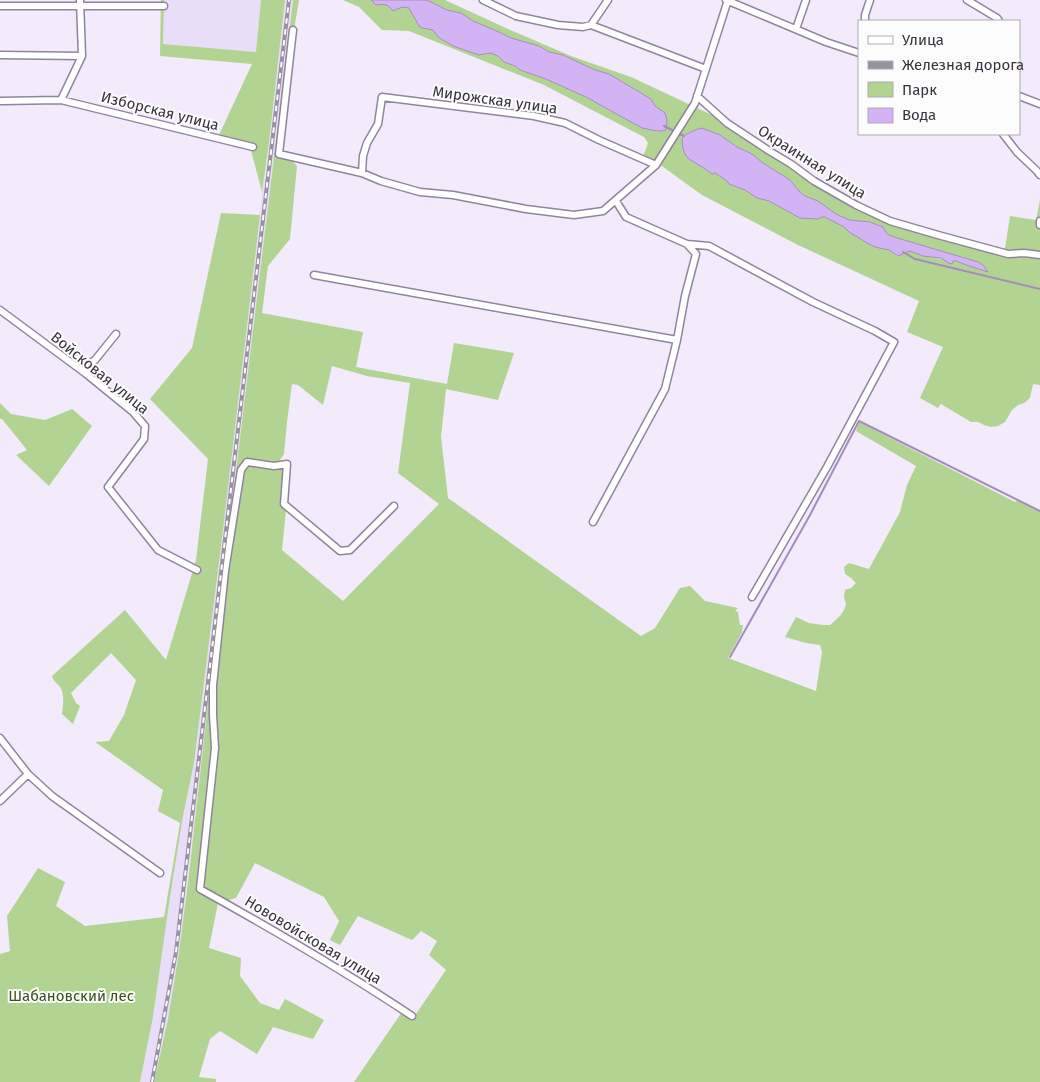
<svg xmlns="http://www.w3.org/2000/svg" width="1040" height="1082" viewBox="0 0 1040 1082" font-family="'Fira Sans',sans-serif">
  <rect width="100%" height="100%" fill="#f3eafc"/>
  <path fill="#eaddfa" d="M164,0H261L257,52L163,44Z
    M285,0H293L179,952L168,1019L154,1082H140L153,1017L170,897L183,816L194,763L224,522L262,192L268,154Z"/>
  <path fill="#b1d493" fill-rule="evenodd" d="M161,0H164L163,44L256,52L261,0H285L269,143L262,192L249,143L219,135L252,64L160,56Z
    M293,0H299L294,30L281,149L297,166L290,239L268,266L262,313L363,332L356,367L447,384L454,343L514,353L498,400L446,389L441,437L448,498L641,636L655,628L680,588L690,586L705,601L738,608L735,611L738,612L740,625H743L742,632L728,658L816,691L822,652L820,645L806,643L785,637L796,617L809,623L823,625H830L840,616L844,610L846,604L844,597L845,590L851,588L856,583L851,578L845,574L844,567L849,563L869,569L900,512L907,485L916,466L856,431L859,422L1015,502L1019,500L1040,510V1082H354L402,1012L416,1014L446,970L429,955L437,941L421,931L412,940L358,916L340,945L330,940L339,921L324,897L255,863L236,898L218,903L209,948L241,958L240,976L260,1003L279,1010L285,999L324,1020L313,1039L273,1027L257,1054L220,1031L210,1039L199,1077L216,1079V1082H154L168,1019L179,952L189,874L208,703ZM332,366L367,376L410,383L398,473L439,504L343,601L282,550L286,510L284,468H279L278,463L284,454L287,422L292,384L298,385L323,405ZM209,703L215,705V715L219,737L203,887L214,748Z
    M343,0H371L376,5L383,4L409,8L419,26L433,29L438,37L448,43L470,52L479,55L491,53L498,56L504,62L515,66L520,70L546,79L586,97L642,128L652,129L658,132L665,113L655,106L651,99L609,74L595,70L563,55L549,52L539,46L511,38L499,32L473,21L461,13L447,10L427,0H445L508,29L571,56L631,77L712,115L854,207L1004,255L1010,216L1036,220L1040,200V385L1033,384L1030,398L1024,403L1018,405L1012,410L1005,422L998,426L991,427L984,425L978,422H971L941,404L938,408L920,398L943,347L907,332L919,301L798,245L702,195L659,164L643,157L648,143L644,137L544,85L409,31L382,30L359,7ZM702,128L720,135L737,147L752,154L763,164L790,180L799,191L805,196L818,201L836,214L849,220L870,222L883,227L887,234L894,237L978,262L988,271L969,266L956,261L923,256L910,251L907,252L897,256L889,250L875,247L849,232L844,227L825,217H822L818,219L800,218L769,201L757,198L745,190L729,184L727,181L715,173L712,174L682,143C683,132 694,131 702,128Z
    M221,213L260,215L224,522L194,763L183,816L170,897L153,1017L140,1082H0V954L10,951L7,916L38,868L65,882L56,906L85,926L164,917L180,823L158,811L163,790L95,742L109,741L124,715L136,680L111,653L71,693L76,703L80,706L73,724L62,714C63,705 65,694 60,687C56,682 54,682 52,676L125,610L166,660L196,560L208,459L150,399L192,348Z
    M0,403L11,414L45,420L72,409L92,426L49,486L16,455L27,450L2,419H0Z"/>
  <path fill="#d3b3f4" stroke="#a48cbd" d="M371,0H427L447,10L461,13L473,21L499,32L511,38L539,46L549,52L563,55L595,70L609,74L651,99L655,106L665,113L667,120L666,130C658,133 650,129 642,128L586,97L546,79L520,70L515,66L504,62L498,56L491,53L479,55L453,46L438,37L433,30L422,28L419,26L409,8L402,7L393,11C388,4 385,4 376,5Z
    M702,128L720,135L737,147L752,154L763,163L790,180L799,191L805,196L818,201L836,214L849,220L870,222L883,227L887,234L894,237L978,262L984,266L988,272L969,266L956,261H953V263L950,264L941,258L923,256L910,251L907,252L898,256L889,250L875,247L869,244L849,232L844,227L825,217H822L818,219L800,218L769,201L757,198L745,190L729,184L727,181L715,173L712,174C705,168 696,164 688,158C685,155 684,152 683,148C681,137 682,136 691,132C695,130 698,129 702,128Z"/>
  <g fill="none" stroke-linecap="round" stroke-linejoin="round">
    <path stroke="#a48cbd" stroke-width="2" d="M664,126L684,136
      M903,252L915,259L1040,289
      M730,657L810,515L859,421L1040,511"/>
    <g stroke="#90849e" stroke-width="9">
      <path id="minor" d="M483,0L516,16L558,25L583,27L591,25L706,69
        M726,0L826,42L859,53
        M967,0L997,18L999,21
        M0,6H164
        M865,21V15L870,0
        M591,25L608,0
        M796,29L806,0
        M293,30L279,154L362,173L381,181L420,192L453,195L526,209L574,215L603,211L656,165L695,103L728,0
        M0,55L82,56
        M697,96L727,123L771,152L791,164L814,181L856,205L890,221L938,235L1008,254L1024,253L1040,255
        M1019,96L1040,104
        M61,100L82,56L80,0
        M0,101L61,100L253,147
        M1003,134L1017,152L1037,171L1040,175
        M362,173L363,156L367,143L378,124L382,97L534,116L565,123L599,140L656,165
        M616,201L626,217L687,244L709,246L813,302L875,331L894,342L827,467L752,597
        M1040,221V225
        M314,275L677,340
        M0,310L85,373L133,412L145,426L144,439L108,487L158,550L197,570
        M85,373L89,364L95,360L116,334
        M394,506L350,550L340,551L284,504L287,464L274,466L247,462L241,470L225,571L213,685V715L215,748L200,889C272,929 343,970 412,1016
        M593,522L665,389L677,340L685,296L696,254L687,244
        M0,738L28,774L52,796L160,873
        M0,801L28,774"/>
    </g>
    <use href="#minor" stroke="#fff" stroke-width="6"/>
    <g stroke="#9891a0" stroke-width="4">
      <path id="rail" d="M152,1082L176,952L289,0"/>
    </g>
    <use href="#rail" stroke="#fcfcfc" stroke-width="2" stroke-dasharray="5.5" stroke-linecap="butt"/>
  </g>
  <g text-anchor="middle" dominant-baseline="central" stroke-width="4" stroke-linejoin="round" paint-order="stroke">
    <g font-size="15" fill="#37323d" stroke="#fcfcfc">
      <text transform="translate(495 100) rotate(8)">Мирожская улица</text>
      <text transform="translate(160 111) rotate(14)">Изборская улица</text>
      <text transform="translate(812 162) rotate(32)">Окраинная улица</text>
      <text transform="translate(100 373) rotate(39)">Войсковая улица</text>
      <text transform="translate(313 940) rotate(31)">Нововойсковая улица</text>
    </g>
    <g font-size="15" fill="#365017" stroke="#fcfcfc">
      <text x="71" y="996">Шабановский лес</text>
    </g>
  </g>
  <rect x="858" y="20" width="162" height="115" fill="#fcfcfc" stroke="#adabb0"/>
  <rect x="868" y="36" width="25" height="8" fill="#ffffff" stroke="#adabb0"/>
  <text x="902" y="45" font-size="15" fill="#37323d">Улица</text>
  <rect x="868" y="61" width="25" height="8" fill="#9891a0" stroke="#adabb0"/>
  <text x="902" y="70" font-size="15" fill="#37323d">Железная дорога</text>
  <rect x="868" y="82" width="25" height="15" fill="#b1d493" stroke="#adabb0"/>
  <text x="902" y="95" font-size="15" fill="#37323d">Парк</text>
  <rect x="868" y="108" width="25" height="15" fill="#d3b3f4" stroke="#adabb0"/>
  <text x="902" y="120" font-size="15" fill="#37323d">Вода</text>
</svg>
